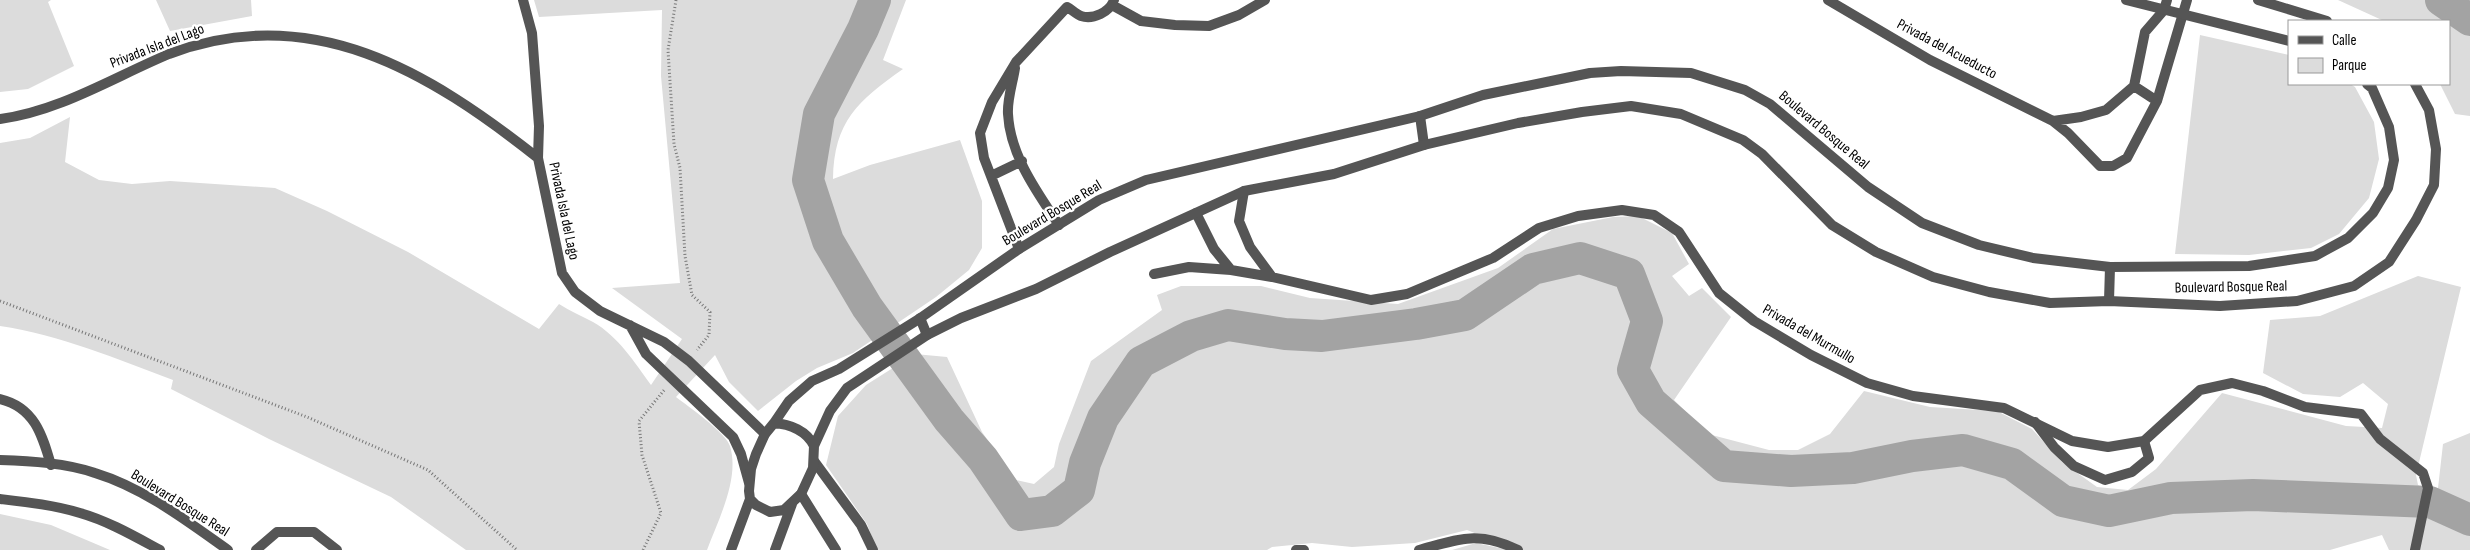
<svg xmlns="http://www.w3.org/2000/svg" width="2470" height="550" viewBox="0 0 2470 550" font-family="'Sofia Sans Condensed',sans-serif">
  <rect width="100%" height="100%" fill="#fff"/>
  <path fill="#dcdcdc" d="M0,0H51L48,2L74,66L28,89L0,92Z
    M156,0H251L252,16L170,31Z
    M534,0H906L883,60L903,69C858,101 834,121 833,179L870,165L960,140L982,201V248L969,270L936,297L853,353L817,368L796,381L758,411L729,382L715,355L676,397C688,406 726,433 730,446C740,479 718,520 707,550H466L391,497L269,439L171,389L173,380C117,359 60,335 0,326V143L30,138L70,117L65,162L99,180L132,184L170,181L275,188L327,211L408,252L539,329L559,304C570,311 582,316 593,322C618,336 635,363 651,385L682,339L612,288L680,283L661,76L662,10L539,17Z
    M2338,0H2470V116L2455,114L2440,84H2449V21H2384Z
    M2200,35L2289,55V84H2350L2355,87L2374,122L2379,159L2369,198L2339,234L2311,248L2249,255L2175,254Z
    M1638,216L1672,233L1689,264L1672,276L1689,296L1702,288L1731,317L1674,400L1708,434L1769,450H1798L1830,434L1864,391L1930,407L1997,411L2032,429L2062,462L2097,487L2128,490L2156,469L2222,393L2346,426L2382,428L2388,404L2363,383L2340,397L2303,394L2263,373L2270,320L2320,316L2418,276L2461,287L2416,475L2418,485L2437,497L2443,444L2470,433V550H2389L2382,535L2330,550H1518L1467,530L1415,543L1352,547L1312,543L1272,547L1267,550H877L867,524L826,465L838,416L866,385L915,354L947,357L982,432L1016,480L1034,484L1054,467L1059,444L1091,361L1162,310L1157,295L1181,286H1261L1310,298L1398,304L1498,268L1553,229L1613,217Z
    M0,514L51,525L110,550H0Z
    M1476,543L1509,550H1452Z"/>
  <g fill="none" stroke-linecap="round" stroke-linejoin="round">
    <path stroke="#a3a3a3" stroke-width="32" d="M875,0L863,29L819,114L808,180L828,241L867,307L949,420L983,459L1021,515L1052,511L1079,490L1085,463L1103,418L1141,362L1191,336L1228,325L1285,334L1322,336L1416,324L1465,315L1533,269L1580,258L1629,274L1647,321L1633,370L1651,402L1724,466L1791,471L1853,468L1912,456L1963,450L2012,464L2063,501L2109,511L2171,498L2253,495L2430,502L2470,520
      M2441,0L2470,20"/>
    <path stroke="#777" stroke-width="3" stroke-dasharray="1 2.5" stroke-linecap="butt" d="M676,0L668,50L674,144L680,168L685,256L692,295L710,312L709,335L697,350
      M0,301L307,417L428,470L517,550
      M643,550L661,513L642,455L639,421L665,389"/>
    <path stroke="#555" stroke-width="10" d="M2035,422L2054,447L2074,466L2105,480L2132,472L2149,458L2144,441
      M256,550L277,532H314L337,550"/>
    <path stroke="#555" stroke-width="10" d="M523,0L532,33L539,126L538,158L562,273L575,292L600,311L664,342L689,361L765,434
      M1828,0L1930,60L2053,121L2068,133L2100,166H2113L2127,158L2157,101L2187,0
      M1112,5L1141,21L1175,25L1209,26L1239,15L1265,0
      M1067,7C1071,9 1076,14 1081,16C1093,20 1110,12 1114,0
      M1015,68C1013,82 1007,99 1008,114C1010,155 1037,192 1059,225
      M2134,86L2157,101
      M1420,116L1424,145
      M0,119C60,111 114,77 169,54C312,0 429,72 538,158
      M2053,121L2081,117L2106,110L2134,86L2145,32L2164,10L2167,0
      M991,176L1022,161
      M1244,191L1239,221L1250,247L1272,277
      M1196,213L1214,249L1231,270
      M1019,249L984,158L980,133L992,102L1016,62L1067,7
      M1154,274L1189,267L1231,270L1272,277L1371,300L1407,294L1493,258L1539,228L1578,216L1622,210L1654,215L1679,232L1719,293L1754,321L1811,355L1867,383L1913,396L2004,408L2072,441L2108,447L2144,441L2200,390L2232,383L2263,391L2305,407L2361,414L2380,439L2423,473L2428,488L2415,550
      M2109,301L2110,267
      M920,318L927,335
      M630,325L646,354L733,437L741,454L749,483
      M0,399C34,407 42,434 51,465
      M814,461L861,525L873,550
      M801,494L836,550
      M1296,550H1304
      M1419,550C1460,539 1478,530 1518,550"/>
    <path stroke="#555" stroke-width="10" d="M2126,0L2289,41
      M2258,0L2327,21
      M774,423L789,401L812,381L839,369L919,319L1019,249L1099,200L1146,180L1420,116L1483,95L1590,73L1621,71L1691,73L1745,90L1770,104L1868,187L1922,223L1979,245L2033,258L2110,267L2249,266L2315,256L2348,238L2373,213L2388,188L2394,160L2389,127L2372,88L2367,84
      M814,446C807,431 790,424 774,423L765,434L756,454L751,469L749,491L750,499L756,505L770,512L784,510L801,494L813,468L814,446L830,411L847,388L927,335L961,318L1036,289L1110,252L1244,191L1334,174L1424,145L1518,123L1582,112L1631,106L1681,114L1743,140L1762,154L1832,225L1876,252L1933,277L1989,292L2050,303L2109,301L2220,306L2297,301L2354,286L2389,262L2416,220L2434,185L2436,149L2429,110L2415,84
      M0,460C31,461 66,463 95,473C144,488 187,521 228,550
      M0,499C26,502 54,505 80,513C108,521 134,536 160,550
      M731,550L750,499
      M775,550L792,504"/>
  </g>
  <g text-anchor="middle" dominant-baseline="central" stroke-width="4.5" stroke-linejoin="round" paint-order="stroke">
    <g font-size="15" fill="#000" stroke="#fff">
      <text transform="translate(157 46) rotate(-21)">Privada Isla del Lago</text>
      <text transform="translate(1947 49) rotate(28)">Privada del Acueducto</text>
      <text transform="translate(1824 130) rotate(40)">Boulevard Bosque Real</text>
      <text transform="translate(564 211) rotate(78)">Privada Isla del Lago</text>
      <text transform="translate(1052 213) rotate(-31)">Boulevard Bosque Real</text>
      <text transform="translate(2231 287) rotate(-1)">Boulevard Bosque Real</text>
      <text transform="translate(1809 334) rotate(30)">Privada del Murmullo</text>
      <text transform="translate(180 503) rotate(32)">Boulevard Bosque Real</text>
    </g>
  </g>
  <rect x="2288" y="20" width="162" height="65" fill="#ffffff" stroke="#999999"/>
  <rect x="2298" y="36" width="25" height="8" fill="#555555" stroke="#999999"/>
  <text x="2332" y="45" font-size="15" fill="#000000">Calle</text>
  <rect x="2298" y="58" width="25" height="15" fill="#dcdcdc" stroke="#999999"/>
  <text x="2332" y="70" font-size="15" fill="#000000">Parque</text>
</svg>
